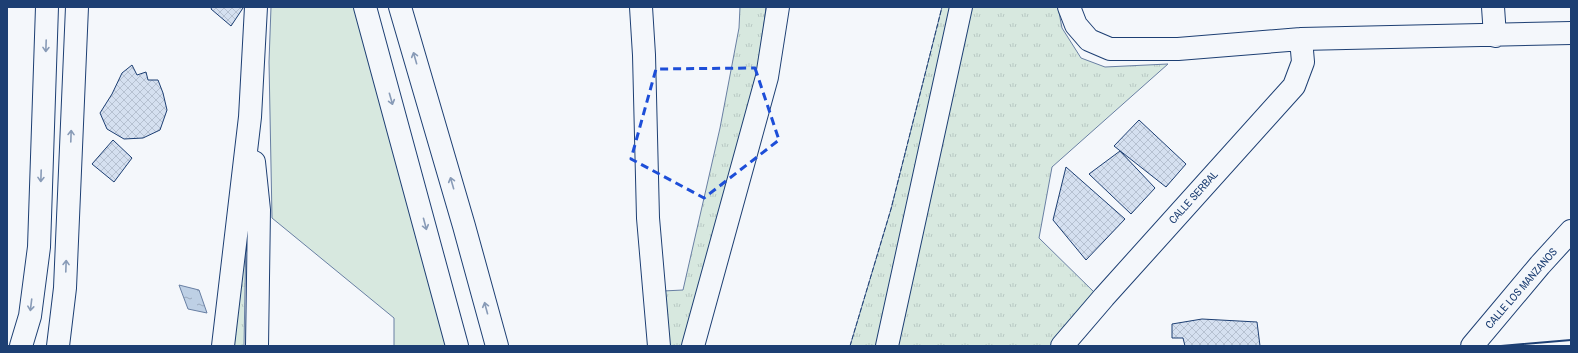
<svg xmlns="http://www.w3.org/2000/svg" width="1578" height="353" viewBox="0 0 1578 353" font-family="'Archivo Narrow',sans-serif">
  <defs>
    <pattern id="grass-tufts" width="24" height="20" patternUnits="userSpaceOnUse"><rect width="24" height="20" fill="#d7e8df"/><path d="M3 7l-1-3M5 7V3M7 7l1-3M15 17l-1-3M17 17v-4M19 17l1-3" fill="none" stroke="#b8c8c3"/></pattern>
    <pattern id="water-ripples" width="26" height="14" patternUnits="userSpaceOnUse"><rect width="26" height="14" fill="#bed0e5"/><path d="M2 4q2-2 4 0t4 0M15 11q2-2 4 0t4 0" fill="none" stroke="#9aaabe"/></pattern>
    <pattern id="building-cross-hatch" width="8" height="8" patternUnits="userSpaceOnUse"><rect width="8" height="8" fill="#d5e0f0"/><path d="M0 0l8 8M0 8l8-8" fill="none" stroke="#b6c1d1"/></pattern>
  </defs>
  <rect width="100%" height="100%" fill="#f4f7fb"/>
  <path fill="url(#grass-tufts)" stroke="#687fa3" d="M740,7H766L760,60L685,346H668L663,291L683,290L720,128L739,28Z
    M942,7H1058L1062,28L1081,58L1105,67L1168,64L1052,167L1039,238L1094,292L1051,346H850L891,209Z
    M246,233L244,346H234Z"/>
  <path fill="#d7e8df" stroke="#687fa3" d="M271,7H356L447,346H394V318L272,218L269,62Z"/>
  <path fill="url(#water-ripples)" stroke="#687fa3" d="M179,285L199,290L207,313L188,309Z"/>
  <path fill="url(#building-cross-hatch)" stroke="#1d3f73" d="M212,7H242L243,8L231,26L211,9Z
    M132,65L137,75L146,72L148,80H158L163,93L167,110L160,130L143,138L124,139L107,129L100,113L112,94L122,73Z
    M1139,120L1186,164L1166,187L1114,146Z
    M113,140L132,158L114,182L92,164Z
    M1120,151L1155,188L1131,214L1089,174Z
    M1066,167L1125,219L1086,260L1053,220Z
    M1202,319L1257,322L1260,346H1185L1183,338H1172V324Z"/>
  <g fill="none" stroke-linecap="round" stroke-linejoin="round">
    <g stroke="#1d3f73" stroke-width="24">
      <path id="street" d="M365,7L457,346
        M400,7L464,226L497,346
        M641,7L644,55L648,218L659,346
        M1069,7L1076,25L1089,40L1110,49H1178L1301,39L1571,33
        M1493,7L1495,36
        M254,162L259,210L257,346
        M21,346L30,316L39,247L47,7
        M58,346L65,288L77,7
        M223,346L250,117L256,7
        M693,346L767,77L778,7
        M887,346L961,7
        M1062,346L1104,297L1294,86L1303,62L1301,39
        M1472,346L1540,265L1571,231"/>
    </g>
    <use href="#street" stroke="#f4f7fb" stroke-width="22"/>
    <path stroke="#1d3f73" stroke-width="1" stroke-dasharray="5 2" stroke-linecap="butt" d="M850,346L891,209L942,7"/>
    <path stroke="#1d3f73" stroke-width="2" d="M1501,346L1571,340"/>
  </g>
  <defs><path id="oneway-shaft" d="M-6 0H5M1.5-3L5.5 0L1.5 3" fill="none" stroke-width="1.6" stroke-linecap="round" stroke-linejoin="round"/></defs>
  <g stroke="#889bb7">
    <use href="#oneway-shaft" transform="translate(46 46) rotate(92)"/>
    <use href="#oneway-shaft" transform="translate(415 58) rotate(-106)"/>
    <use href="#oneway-shaft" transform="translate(391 99) rotate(74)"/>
    <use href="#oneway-shaft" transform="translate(71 136) rotate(-88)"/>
    <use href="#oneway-shaft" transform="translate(41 176) rotate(92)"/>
    <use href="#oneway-shaft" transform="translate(452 183) rotate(-106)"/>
    <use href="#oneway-shaft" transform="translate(425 224) rotate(75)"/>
    <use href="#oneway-shaft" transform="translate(66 266) rotate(-88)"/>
    <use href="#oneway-shaft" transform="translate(31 305) rotate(97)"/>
    <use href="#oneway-shaft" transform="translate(486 308) rotate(-105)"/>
  </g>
  <path fill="none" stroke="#1d4ed8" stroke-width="3" stroke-dasharray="8 5" stroke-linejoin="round" d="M755,68L779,140L704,198L631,159L656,69Z"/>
  <g text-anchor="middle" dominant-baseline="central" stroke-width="3" stroke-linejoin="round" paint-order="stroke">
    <g font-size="11" fill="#1d3f73" stroke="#f4f7fb">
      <text transform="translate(1193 197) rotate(-48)">CALLE SERBAL</text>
      <text transform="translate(1521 288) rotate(-49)">CALLE LOS MANZANOS</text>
    </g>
  </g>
  <rect width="1578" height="353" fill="none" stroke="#1d3f73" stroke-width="16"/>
</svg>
